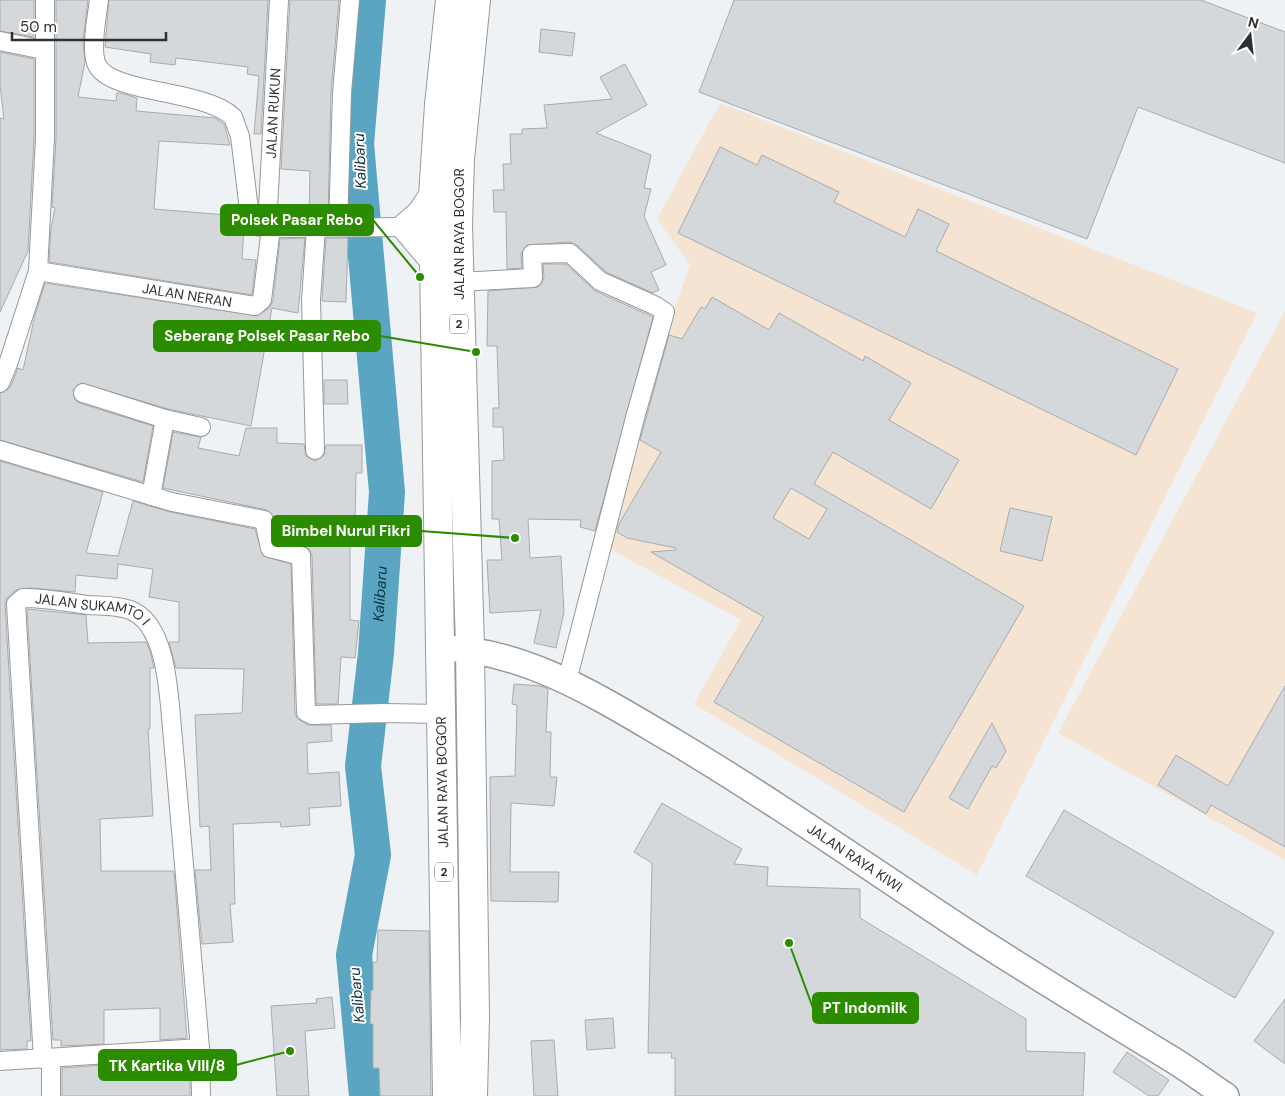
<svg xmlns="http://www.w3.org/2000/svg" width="1285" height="1096" viewBox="0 0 1285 1096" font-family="'DM Sans',sans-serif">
  <rect width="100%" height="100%" fill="#eff2f5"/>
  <path fill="#f6e4d3" d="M720,103L1257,313L977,875L694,704L741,620L608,548L636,414L690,265L657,219Z
    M1285,311V860L1058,733Z"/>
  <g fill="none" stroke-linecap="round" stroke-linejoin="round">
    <path stroke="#59a5c2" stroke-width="36" id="s1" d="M367,1096L354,955L373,855L363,766L376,653L387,492L356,144L368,0"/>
  </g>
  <path fill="#d5d8db" stroke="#a8abae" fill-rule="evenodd" d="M0,0H34V37L0,31Z
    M56,0H88L83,42L85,62L78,97L116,101L117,93H121L137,98L136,111L215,118L224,124L230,145L159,141L154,209L239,216L244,228L242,259L256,260L252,295L49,262L51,228L55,208L52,207L56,138Z
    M109,0H268L261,134H254L259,76L247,74L248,67L176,58L175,65L150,62L151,54L105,47Z
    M290,0H339L331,93L328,217H309L310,171L281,169Z
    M734,0H1201L1285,32V163L1138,107L1087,239L699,92Z
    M541,29L575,33L572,56L539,52Z
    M0,52L34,59V138L28,251L0,312V118L4,119L0,85Z
    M625,64L647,105L596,133L651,155L644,188L651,189L644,216L666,265L651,272L659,290L653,293L606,272L577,245L570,242L527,245L521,254L522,268L507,269L506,212H494L493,190H504L503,164H511L510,134H522V129L547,128L544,105L612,99L600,77Z
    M720,147L757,165L762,155L839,192L834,202L905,237L918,209L949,224L936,251L1178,369L1136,455L678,233Z
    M305,238L298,313L272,308L251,426L168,409L81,383L73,390L75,400L79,403L153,426L143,482L0,440V393L10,388L18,368L23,370L35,315L45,283L257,316L269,308L273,301L280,239Z
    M326,238H348L346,302L322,301Z
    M543,264H566L595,291L653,317L595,531L580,527L581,520L528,519L530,558L561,556L564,612L556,648L534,643L541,610L490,613L487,560H502L499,519H492V461L504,460L503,427H493V408H499L497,346H487L488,291L538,287L544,278Z
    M712,297L769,330L779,313L863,361L865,356L911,383L889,420L959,460L931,509L833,452L814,484L1024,606L904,812L714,702L764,617L651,552L676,550V548L627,538L617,532L619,524L661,452L640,440L669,335L682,339L701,307L705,309ZM791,488L827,509L809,539L773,518Z
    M324,380H347L348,404H324Z
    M246,428H277V443L304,444L306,456L315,461L324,455L326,445H362V473H356L355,524H350V620L359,621L355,658L341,657L338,704H316L312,556L309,549L279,539L274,517L267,510L163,488L173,432L201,437L198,448L239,456Z
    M0,461L103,492L86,553L118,556L133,501L170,512L255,529L263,556L291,564L295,713L297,718L308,725H331L332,741L307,743L308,774L339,772L341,806L309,808L310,825L281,827L280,822L233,824L235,904H230L233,942L202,944L195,870H211L209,826L200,827L195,715L242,713L244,669L176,668L169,642H179V602L149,597L153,569L118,564L117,579L76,575L75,592L31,588L16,590L6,599L5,605L31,1041H27V1049L0,1050Z
    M1010,508L1052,517L1042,561L1000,551Z
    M27,609L86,615L88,643L146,642L150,651L154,668H150V729H148L153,816L100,819L101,871H174L187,1038L160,1040V1008L104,1010V1044L61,1046V1040H53Z
    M514,684L541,686L548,689L546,732H551L550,777H557L554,806L511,803L510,872H559L558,902L491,901L490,777L515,776L517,705L512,704Z
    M1285,686V847L1211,805L1206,814L1158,785L1176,755L1228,786Z
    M992,723L1006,751L996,768L992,766L968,809L949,798Z
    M662,803L742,849L734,864L768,867L767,886L860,889V918L1026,1019V1051L1085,1053L1083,1096H675V1058H671L672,1053H648L652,863L634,852Z
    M1064,810L1274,932L1235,998L1026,876Z
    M378,930L429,931L431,1096H380L379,1068H373V1024H370L371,990H373V962H377Z
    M332,997L335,1028L305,1031L309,1096H277L271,1006L317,1003L316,999Z
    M1285,999V1064L1254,1041Z
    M613,1018L615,1048L587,1050L585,1020Z
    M554,1040L558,1096H534L531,1041Z
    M1127,1052L1169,1080L1158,1096H1149L1113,1072Z
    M190,1059V1096H62V1068Z"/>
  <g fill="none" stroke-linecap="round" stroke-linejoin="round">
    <g stroke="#96989b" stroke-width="20">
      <g id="street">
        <path d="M99,0C97,15 90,51 97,65C111,94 203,89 233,117L240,136L250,218L255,226L271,228L415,227"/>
        <path d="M0,41L44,50"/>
        <path d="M338,227L342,93L350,0"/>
        <path id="s2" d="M267,228L279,0"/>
        <path id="s3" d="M38,271L255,306L262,300L271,228"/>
        <path d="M458,282L533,278L532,254L570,253L600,281L656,306L665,312L636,414L567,681"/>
        <path d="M0,383L8,364L38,271L45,138V0"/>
        <path d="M83,393L165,419L201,427"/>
        <path d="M0,450L172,502L264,520L270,548L301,556L306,712L312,715L384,713L440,714"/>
        <path d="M315,450L311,300L316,228"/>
        <path d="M151,496L165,419"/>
        <path id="s4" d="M43,1059L16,604L23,598C45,598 67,602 88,605C102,606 117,605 130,610C169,624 169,703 173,739L200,1048L201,1096"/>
        <path d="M51,1059V1096"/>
        <path d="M0,1061L200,1048"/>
      </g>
    </g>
    <g stroke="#96989b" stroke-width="28">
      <g id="secondary">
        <path id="s5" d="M440,648C526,649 603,700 675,742C772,800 865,865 959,927C1029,973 1101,1016 1173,1060C1191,1071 1208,1084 1226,1096"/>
      </g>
    </g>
    <g stroke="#96989b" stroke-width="30">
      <path id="highway" d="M433,196L421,214L406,227L433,259
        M447,1096L433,196L439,105L450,0
        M473,1096L475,1018L470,648L458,225L460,159L476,0"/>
    </g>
    <use href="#street" stroke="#fff" stroke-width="18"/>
    <use href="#secondary" stroke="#fff" stroke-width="25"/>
    <use href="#highway" stroke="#fff" stroke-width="28"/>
  </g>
  <g text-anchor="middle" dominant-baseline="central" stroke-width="4" stroke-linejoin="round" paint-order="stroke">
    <g fill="#fff" stroke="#6d6e6f" stroke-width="1">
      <rect x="450" y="314.5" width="18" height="19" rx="4"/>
      <rect x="435" y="862.5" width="18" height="19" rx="4"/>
    </g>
    <g font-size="12" font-weight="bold" fill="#2f3031">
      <text x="459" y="324">2</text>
      <text x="444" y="872">2</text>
    </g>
    <g font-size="14" fill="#2f3031" stroke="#fff">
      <text stroke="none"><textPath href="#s2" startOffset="115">JALAN RUKUN</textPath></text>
      <text transform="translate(459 234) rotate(-90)">JALAN RAYA BOGOR</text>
      <text stroke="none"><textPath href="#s3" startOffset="151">JALAN NERAN</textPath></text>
      <text stroke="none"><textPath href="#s4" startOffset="536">JALAN SUKAMTO I</textPath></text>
      <text transform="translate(442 782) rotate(-91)">JALAN RAYA BOGOR</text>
      <text stroke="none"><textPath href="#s5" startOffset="470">JALAN RAYA KIWI</textPath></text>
    </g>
    <g font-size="15" font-style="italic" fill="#0e3340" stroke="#fff">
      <text transform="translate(360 161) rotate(-92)">Kalibaru</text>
      <text stroke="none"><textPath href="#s1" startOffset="506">Kalibaru</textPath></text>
      <text transform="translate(357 995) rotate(-95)">Kalibaru</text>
    </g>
  </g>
  <path fill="none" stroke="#2b8c00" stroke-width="2" d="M420 277L373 220M476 352L380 336M515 538L421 531M789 943L813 1008M290 1051L236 1065"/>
  <g fill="#2b8c00" stroke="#fff" stroke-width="2">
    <circle cx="420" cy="277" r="5"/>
    <circle cx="476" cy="352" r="5"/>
    <circle cx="515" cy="538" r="5"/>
    <circle cx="789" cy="943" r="5"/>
    <circle cx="290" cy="1051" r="5"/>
  </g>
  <g fill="#2b8c00" stroke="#2b8c00" stroke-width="2">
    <rect x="221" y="205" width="152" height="30" rx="5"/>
    <rect x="154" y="321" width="226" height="30" rx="5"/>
    <rect x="272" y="516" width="149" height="30" rx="5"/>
    <rect x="813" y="993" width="105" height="30" rx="5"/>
    <rect x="99" y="1050" width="137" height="30" rx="5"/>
  </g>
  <g font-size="15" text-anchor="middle" font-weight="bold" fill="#fff">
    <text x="297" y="225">Polsek Pasar Rebo</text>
    <text x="267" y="341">Seberang Polsek Pasar Rebo</text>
    <text x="346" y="536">Bimbel Nurul Fikri</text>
    <text x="865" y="1013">PT Indomilk</text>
    <text x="167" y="1071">TK Kartika VIII/8</text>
  </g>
  <g transform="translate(1250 35) rotate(15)" stroke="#ffffff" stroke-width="4" paint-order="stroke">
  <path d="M0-4L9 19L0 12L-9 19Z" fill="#2f3031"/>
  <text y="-8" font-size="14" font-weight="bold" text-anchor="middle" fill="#2f3031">N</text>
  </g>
  <path d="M12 32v8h154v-8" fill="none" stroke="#2f3031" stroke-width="2.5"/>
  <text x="20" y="32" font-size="15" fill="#2f3031" stroke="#ffffff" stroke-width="4" paint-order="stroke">50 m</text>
</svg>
